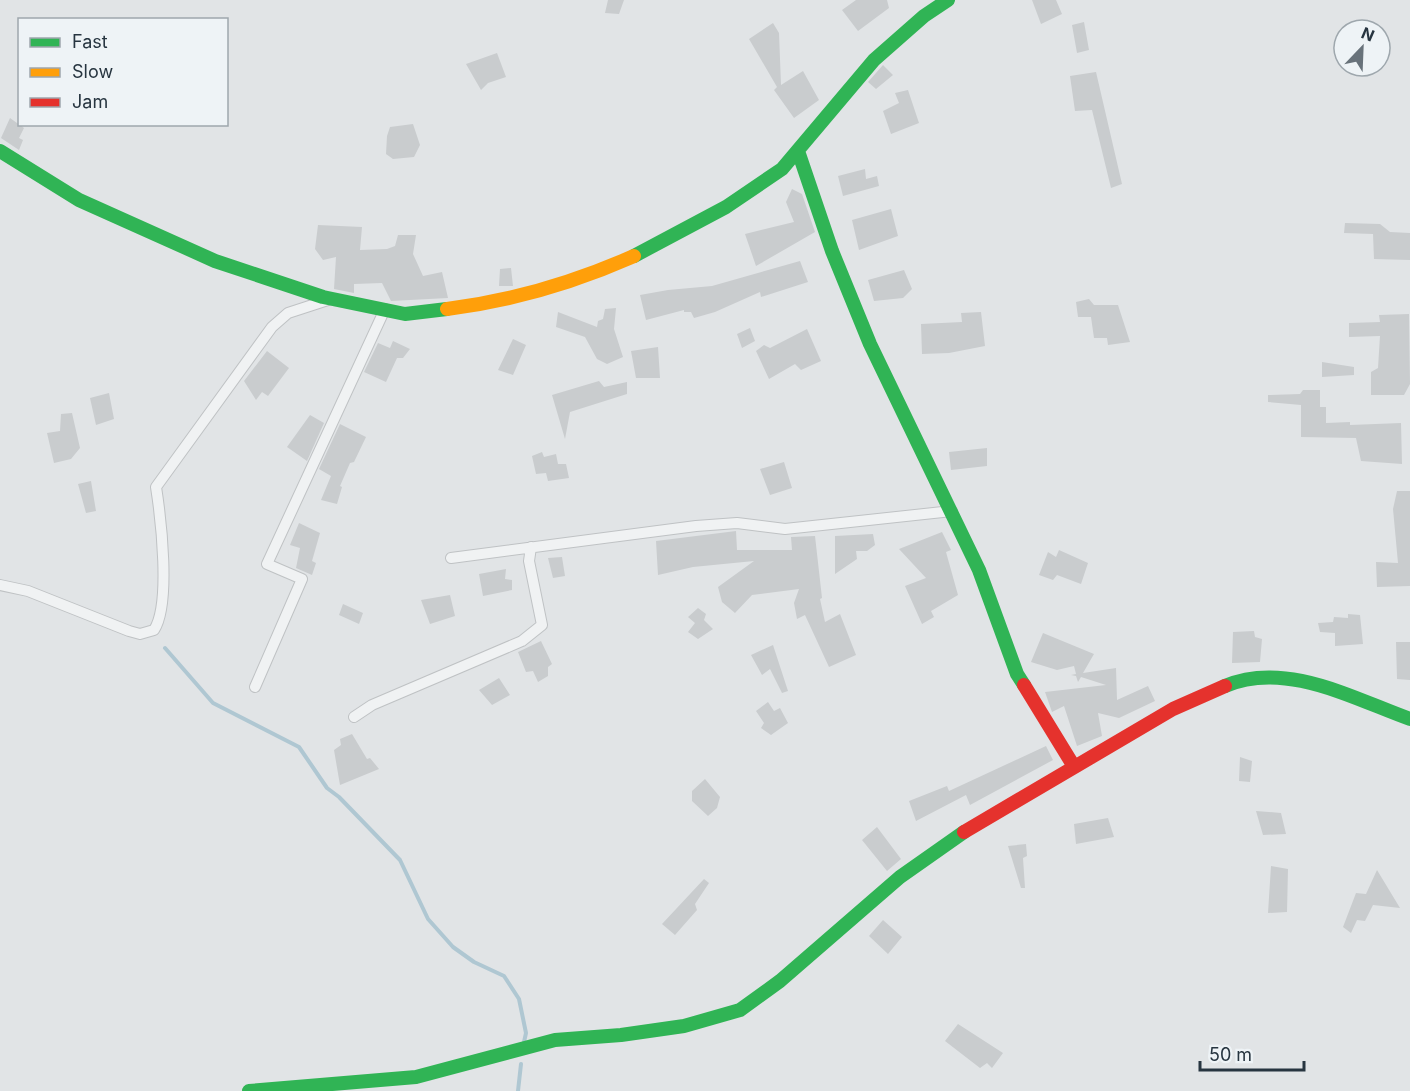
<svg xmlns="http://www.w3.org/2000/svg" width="1410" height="1091" viewBox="0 0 1410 1091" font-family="Inter,sans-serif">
  <rect width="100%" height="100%" fill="#e1e4e6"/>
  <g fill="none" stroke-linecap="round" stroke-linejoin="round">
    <path stroke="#afc7d2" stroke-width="4" d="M165,648L213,703L299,747L327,788L339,797L400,860L428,919L453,947L474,962L504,976L519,999L526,1033L524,1042
      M518,1091L521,1064"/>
  </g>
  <path fill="#c9ccce" d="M608,0H624L619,14L605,13Z
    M856,0H887L889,8L858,31L842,10Z
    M1032,0H1056L1062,14L1041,24Z
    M1084,22L1089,50L1077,53L1072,25Z
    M773,23L779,33L781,85L803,71L819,100L794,118L774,90L777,87L749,39Z
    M497,53L506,77L488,83L481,90L466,64Z
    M883,65L893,75L876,89L868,82Z
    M1096,72L1122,184L1111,188L1092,110L1075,111L1070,76Z
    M908,90L919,123L891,134L883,111L899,103L895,93Z
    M10,118L24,128L19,138L23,140L19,150L1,138Z
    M413,124L420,145L414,157L393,159L386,154L387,136L390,127Z
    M865,169L866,179L877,176L879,186L843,196L838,176Z
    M792,189L802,194L815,232L756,266L745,234L794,222L786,202Z
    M891,209L898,236L859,250L852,220Z
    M1345,223L1380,224L1390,232L1410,233V260L1374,259L1373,234L1344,233Z
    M318,225L362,227L360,250L387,249L395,246L398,235H416L413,254L423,276L442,272L448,298L391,301L382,283L354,284V293L334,289L336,257L323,260L315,249Z
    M800,261L808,282L761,297L760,292L715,312L694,318L691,312H684V310L646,320L640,295L668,290L712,286Z
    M511,268L513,286H499L500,269Z
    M904,270L912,289L903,298L874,301L868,280Z
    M1089,299L1094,305H1118L1130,342L1108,345L1107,338H1094L1091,317H1078L1076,302Z
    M616,308L614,329L623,357L607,364L597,359L585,337L556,327L558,312L597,327L598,321L603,319L605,309Z
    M981,312L985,346L949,353L922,354L921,324L962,322L961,313Z
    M1409,314L1410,384L1404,395H1371V372L1378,368L1380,336L1349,337V323L1380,322L1379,315Z
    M750,328L755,341L742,348L737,334Z
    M807,329L821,361L801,370L795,364L769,379L756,351L764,345L770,348Z
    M513,339L526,345L513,375L498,370Z
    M393,341L410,349L403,358H397L386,382L364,372L378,343L390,348Z
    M658,347L660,378H636L631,351Z
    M267,351L289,368L268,396L262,392L256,400L244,381Z
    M1322,362L1354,367V375L1322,377Z
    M599,381L604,387L627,382V394L570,412L565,439L552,395Z
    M1303,390H1320V407H1326V423L1350,422V425L1401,423L1402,464L1361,461L1356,438L1301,437V405L1268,402V395L1300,394Z
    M109,393L114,419L96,425L90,398Z
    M72,413L80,448L71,459L54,463L47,433L60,431L61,414Z
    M310,415L324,423L307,461L287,447Z
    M340,424L366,437L354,462L350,463L340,486L342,487L337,504L321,500L331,476L319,469Z
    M987,448V466L951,470L949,452Z
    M542,452L544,457L556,454L558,464H566L569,478L548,481L546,473L536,474L532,456Z
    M784,462L792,488L770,495L760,469Z
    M91,481L96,511L86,513L78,484Z
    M1397,491H1410V586L1377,587L1376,562L1398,563L1393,509Z
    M299,523L320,533L312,561L316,563L312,575L296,568L300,548L290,545Z
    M736,531L737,550H792L791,537L815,536L822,598L820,599L825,622L840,614L856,655L829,667L805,615L797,619L794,603L799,589L752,595L735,613L722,602L718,587L754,561L693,567L658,575L656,541Z
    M942,532L951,550L946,552L958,595L931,611L934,617L922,624L905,586L926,578L899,549Z
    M873,534L875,545L867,551H856L857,559L835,574V536Z
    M1059,550L1088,563L1081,584L1057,575L1053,580L1039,575L1048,552L1056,557Z
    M562,557L565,576L553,578L548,558Z
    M506,569L505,579L512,580V590L483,596L479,574Z
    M450,595L455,616L430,624L421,600Z
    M343,604L363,613L359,624L339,615Z
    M698,608L706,614L704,620L713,629L698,639L688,632L695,623L688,617Z
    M1348,614L1360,615L1363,644L1335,646V633L1320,632L1318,623L1333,622L1334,617L1348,618Z
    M1254,631L1255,637L1262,639L1260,662L1232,663L1233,632Z
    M1043,633L1094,654L1083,673L1116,668L1117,700L1148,686L1155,701L1119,718L1098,713L1102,736L1077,746L1064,706L1052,712L1045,692L1106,685L1081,677L1078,682L1076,676L1071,675L1076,674L1074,666L1057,670L1031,662Z
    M541,641L552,664L548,667V676L538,682L533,671L526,672L518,652Z
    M1396,642H1410V680L1397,679Z
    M773,645L788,691L782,693L770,669L762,675L751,655Z
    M499,678L510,695L492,705L479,690Z
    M768,702L774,711L780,708L788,723L771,735L761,728L764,723L756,711Z
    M352,734L367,759L370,758L379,769L340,785L334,750L341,745L340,739Z
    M1046,746L1053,760L970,805L966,795L916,821L909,801L947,786L949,791Z
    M1240,757L1252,761L1250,782L1239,781Z
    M705,779L720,797L717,808L708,816L692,801V791Z
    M1256,811L1281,813L1286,834L1263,835Z
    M1108,818L1114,837L1076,844L1074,824Z
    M877,827L901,859L887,871L862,840Z
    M1026,844L1027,856L1023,858L1025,888H1021L1008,846Z
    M1271,866L1288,869L1287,912L1268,913Z
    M1377,870L1400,908L1373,905L1365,921L1357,920L1351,933L1343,927L1356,893L1366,894Z
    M704,879L709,883L695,904L697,910L675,935L662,924Z
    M883,920L902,937L888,954L869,936Z
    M958,1024L1003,1053L992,1068L987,1063L980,1068L945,1041Z"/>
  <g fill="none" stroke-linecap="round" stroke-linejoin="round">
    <g stroke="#bfc2c4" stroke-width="12">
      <path id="street" d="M451,558L696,526L737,523L785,529L952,511
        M0,585L28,591L129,631L140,634L154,630C171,604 161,519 156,487L272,327L288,313L331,299
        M255,687L302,579L267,564L385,309
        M354,717L372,705L522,641L542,625L529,561L531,547"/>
    </g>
    <use href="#street" stroke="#f0f2f3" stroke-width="10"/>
    <path stroke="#30b455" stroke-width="14" d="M0,151L79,200L215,261L323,297L405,314L447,309
      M798,151L832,251L870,344L979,570L1017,674L1024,685
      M634,256L726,207L782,169L874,60L924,16L948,0
      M1225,686C1285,660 1354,699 1410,719
      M249,1091L416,1077L555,1040L621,1035L684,1026L740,1010L780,981L900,877L964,832"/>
    <path stroke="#ff9f0a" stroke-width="14" d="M447,309C512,301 575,282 634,256"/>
    <path stroke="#e5322d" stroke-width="14" d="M1024,685L1073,765
      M964,832L1173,709L1225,686"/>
  </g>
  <rect x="18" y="18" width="210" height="108" fill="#eef3f6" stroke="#9ea7ad" stroke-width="1.5"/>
  <rect x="30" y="38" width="30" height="9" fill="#30b455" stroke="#9ea7ad" stroke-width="1.5"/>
  <text x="72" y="48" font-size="18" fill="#273540">Fast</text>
  <rect x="30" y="68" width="30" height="9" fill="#ff9f0a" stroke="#9ea7ad" stroke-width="1.5"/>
  <text x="72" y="78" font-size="18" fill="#273540">Slow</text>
  <rect x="30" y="98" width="30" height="9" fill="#e5322d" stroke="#9ea7ad" stroke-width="1.5"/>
  <text x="72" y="108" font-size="18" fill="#273540">Jam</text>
  <g transform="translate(1362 48) rotate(23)"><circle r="28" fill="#eef3f6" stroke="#9ea7ad" stroke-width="1.5"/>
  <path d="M0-4.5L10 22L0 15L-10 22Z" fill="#68727a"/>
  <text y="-9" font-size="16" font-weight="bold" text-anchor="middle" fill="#273540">N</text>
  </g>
  <path d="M1200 1061v9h104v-9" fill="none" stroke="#273540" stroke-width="3"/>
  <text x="1209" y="1061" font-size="18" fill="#273540" stroke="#eef3f6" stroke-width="4.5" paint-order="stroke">50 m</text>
</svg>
